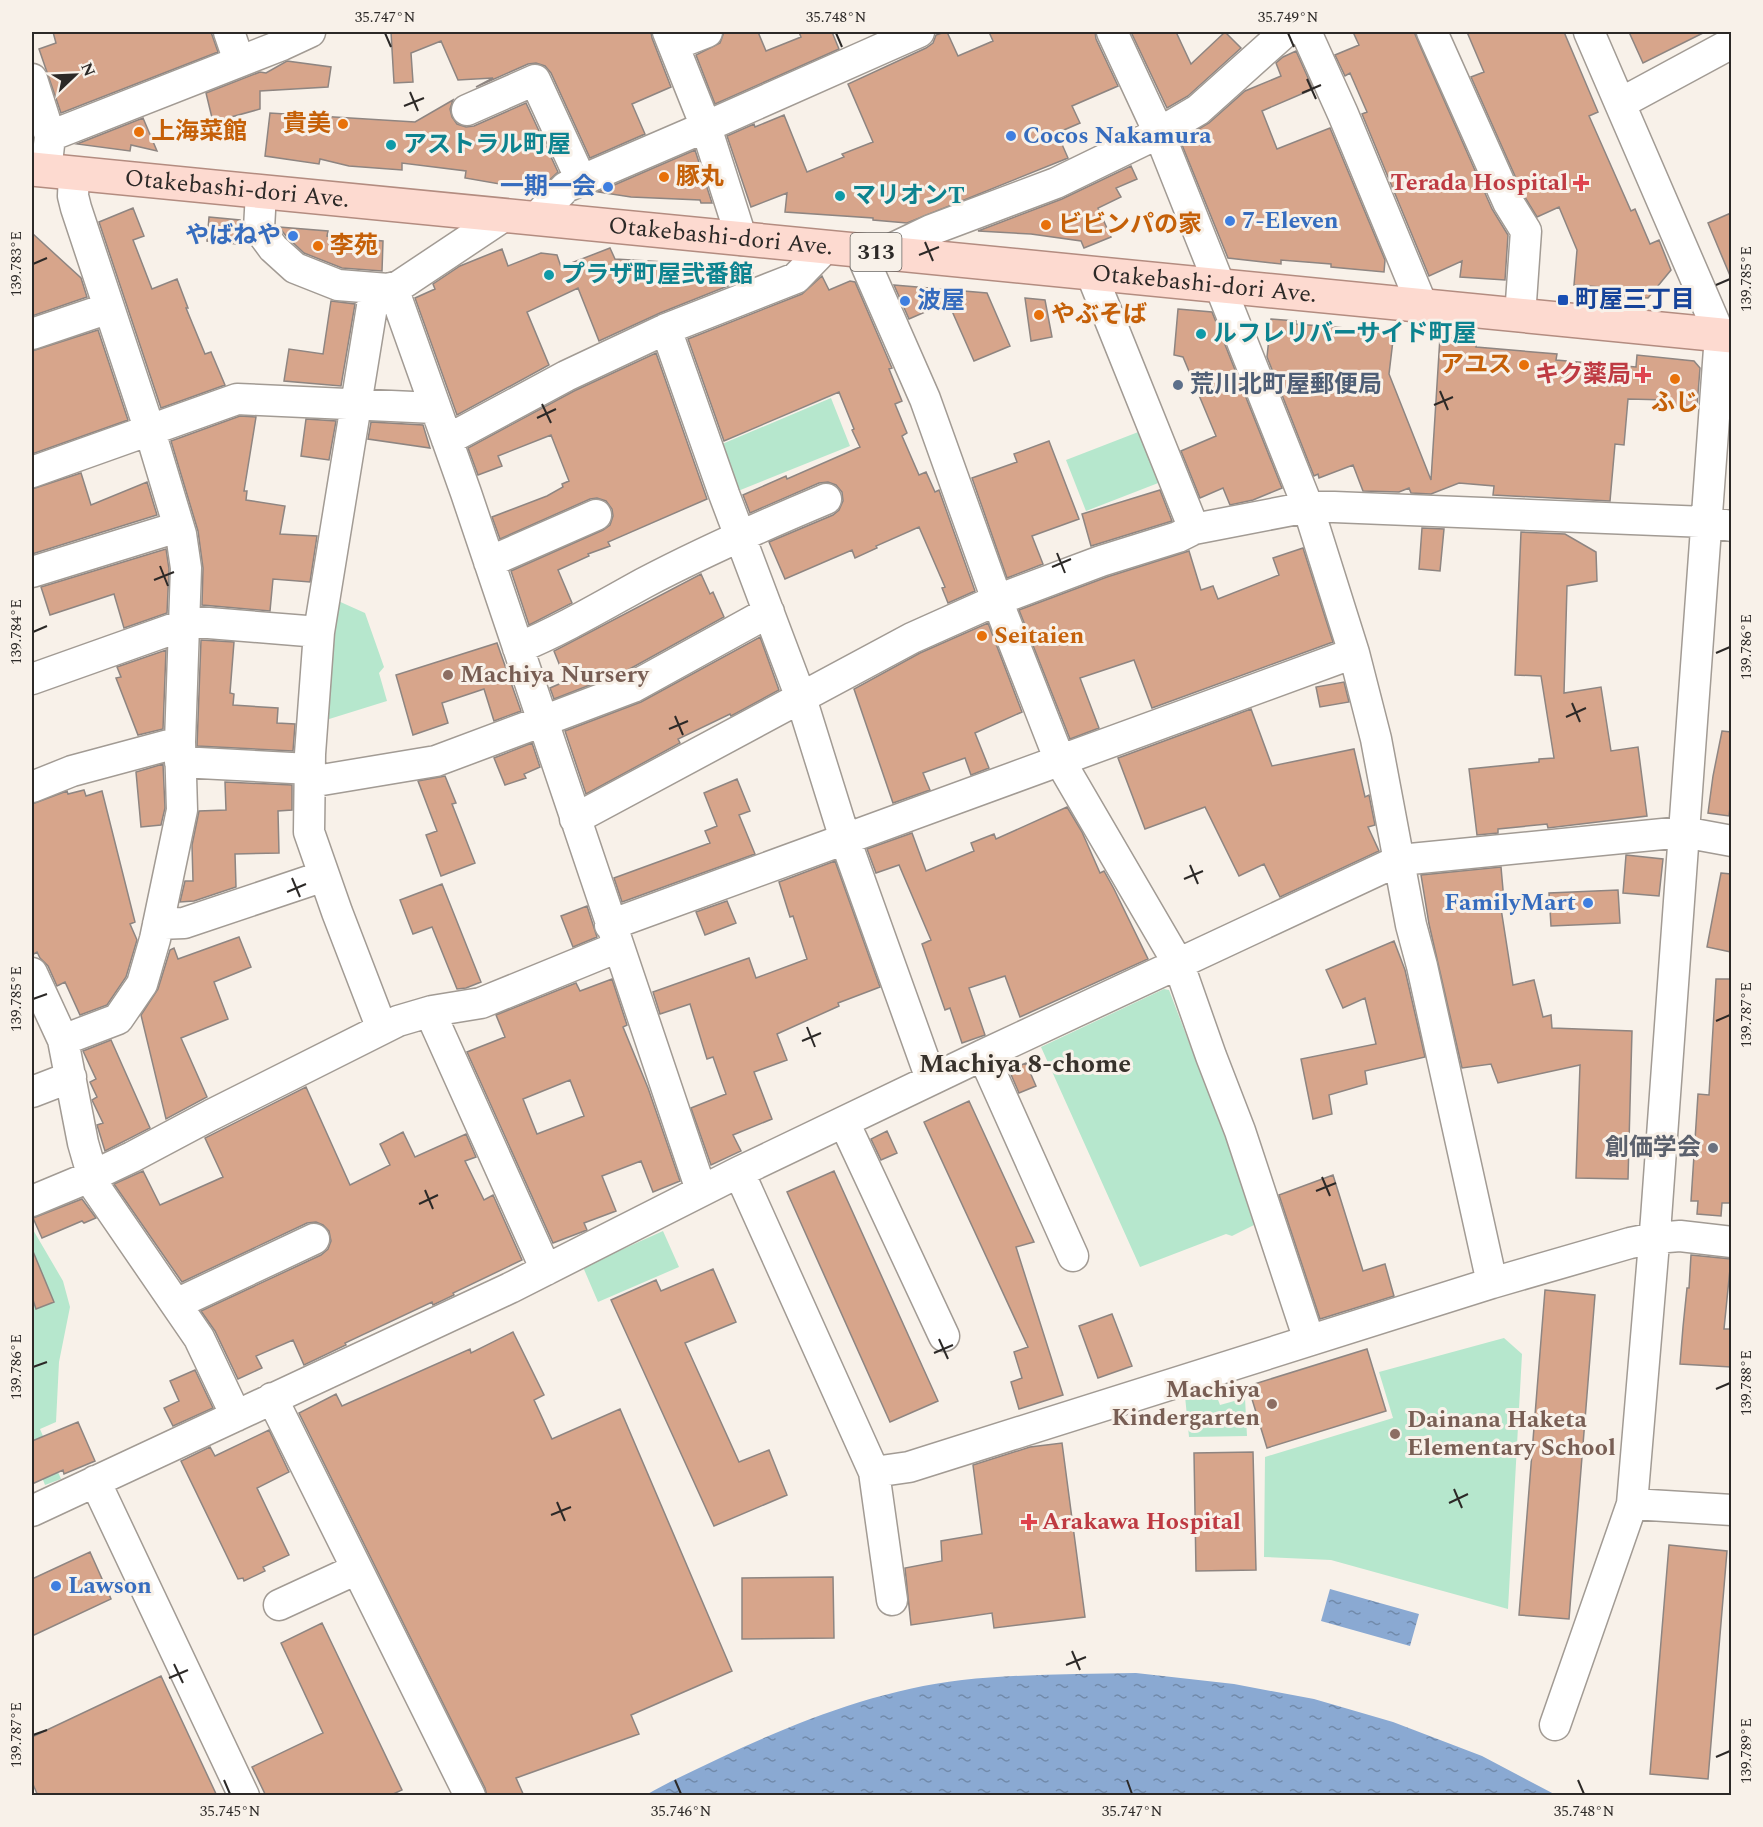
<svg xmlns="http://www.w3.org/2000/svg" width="1763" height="1827" viewBox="0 0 1763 1827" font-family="Spectral,'Noto Sans JP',serif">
  <defs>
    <pattern id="water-ripples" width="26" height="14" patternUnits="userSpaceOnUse" patternTransform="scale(1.5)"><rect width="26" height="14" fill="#8aa9d2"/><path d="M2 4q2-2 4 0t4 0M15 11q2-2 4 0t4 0" fill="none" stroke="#718aaa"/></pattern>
  </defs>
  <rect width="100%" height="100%" fill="#f8f1e9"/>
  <path fill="#b6e7cd" d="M831,398L850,446L733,493L715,447Z
    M1146,429L1166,480L1086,511L1066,460Z
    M336,600L365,613L384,667L379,673L387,701L326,720Z
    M1164,989L1169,990L1229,1147L1254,1225L1232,1236L1226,1234L1140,1267L1041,1047Z
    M32,1228L63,1281L70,1307L59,1362L56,1422L40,1429L61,1479L45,1485L32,1452Z
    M663,1231L679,1267L598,1302L583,1267Z
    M1504,1338L1522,1354L1508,1609L1331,1560L1264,1557L1265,1457L1393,1418L1379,1372Z
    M1205,1388L1209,1399L1217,1397L1220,1405L1245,1398L1247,1436L1189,1437L1185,1396Z"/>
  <path fill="url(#water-ripples)" d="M1330,1589L1419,1614L1410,1646L1321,1621Z
    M1136,1673L1234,1684L1314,1699L1393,1722L1482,1756L1556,1795H646C670,1781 695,1770 720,1758C796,1722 877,1690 962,1680C1020,1674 1078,1674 1136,1673Z"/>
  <path fill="#d7a58b" stroke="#8e8581" stroke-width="1.5" fill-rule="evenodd" d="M53,32H211L218,52L61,113L39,49L56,43Z
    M391,32H651L652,38L671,87L632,104L645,134L590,158L551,73L545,66L536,63L528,64L476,87L493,78L458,80L441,41L411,53L413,82L394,83Z
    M724,32H758L766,51L801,37L799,32H832L839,49L715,104L696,55L720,43Z
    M945,32H947L958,56L993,41L989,32H1095L1096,39L1118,86L1072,106L1080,123L1057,133L1068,158L907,223L873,220V218L785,212L787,193L751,207L727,136L754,124L755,127L784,115L807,172L844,157L842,154L873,142L848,84L926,48L933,43L936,35Z
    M1131,32H1176L1191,64L1225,32L1241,48L1188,96L1167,108Z
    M1353,32H1414L1492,209L1508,235L1505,280L1460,277L1462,261L1429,276L1362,114L1367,112L1350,73L1345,76L1335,55L1359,45Z
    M1467,32H1564L1598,112L1589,116L1631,211L1635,209L1650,244L1659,240L1671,270L1648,298L1614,296V288L1574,285L1577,250L1559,207L1537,217L1523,194L1471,77L1484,72Z
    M1629,32H1705L1643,63Z
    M1296,51L1313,89L1262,111L1277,149L1330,128L1385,260L1384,272L1331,267V264L1281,260V264L1228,258L1180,140L1209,123L1245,91L1281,76L1276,63L1283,57Z
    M287,61L331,67L328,87L260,91V109L213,122L206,93L260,72L266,73Z
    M453,100L450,109L452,117L457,124L466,127L474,126L526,103L558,172L542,187L512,184V186L465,178L466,171L402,163V170L349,166L320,159L319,164L265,156L270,113L415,122Z
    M143,118L157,151L131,145L130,151L77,144Z
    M695,150L712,203H701L700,200L631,197L598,192Z
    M1131,166L1137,179L1116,188L1121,197L1098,208L1111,237L1084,248L1081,241L1031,234L978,231L1062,199Z
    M133,208L144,236L133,240L152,289L177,279L188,308H186L205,354L211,352L225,385L161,408L99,222Z
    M1731,213V278L1708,223Z
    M209,217L240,220L237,244L207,241Z
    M279,227L328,231L327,236L383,241L382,271L342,268L304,253L286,236Z
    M32,233L81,278L87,297L32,316Z
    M610,248L615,259L665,262L666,265L710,271L709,268L753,273V276L660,313L599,341L578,288L527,312L549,365L457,415L415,298L435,289L433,284L460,266L502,249L508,266L541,253L557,255L561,267Z
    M822,276L829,290L850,281L855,282L892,368L889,369L902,401L895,404L907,433L902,436L919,475L926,472L935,492L939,490L975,591L948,603L942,588L945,587L919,527L876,546L877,548L855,558L852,550L785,579L769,542L833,515L839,510L843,501L842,492L836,485L828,482L819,483L750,513L743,495L786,476L787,479L860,447L852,430L854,429L839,392L724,441L688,339L802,294Z
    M894,285L987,293L1010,346L974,361L948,302L909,319Z
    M1025,298L1045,300L1052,337L1031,341Z
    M331,301L355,304L341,386L284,381L289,349L323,354Z
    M1178,309L1212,312L1282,488L1253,500L1230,505L1223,488L1200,498L1181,451L1216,436L1183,357L1174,355Z
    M1271,319L1296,321V324L1394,332L1389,374L1431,480L1440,337L1477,340L1476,347L1557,354L1556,360L1636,367L1637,355L1694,361L1700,368L1697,407L1668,405V400L1628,399L1624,445L1615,444L1610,501L1493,495L1494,486L1459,483L1431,494L1411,493L1409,488L1399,492L1363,491L1353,465L1319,478L1318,474L1314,476L1267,357Z
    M98,330L128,420L32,454V351Z
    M656,353L707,499L608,542L610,546L588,554L589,556L558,570L572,603L529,625L511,571L603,530L610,525L613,516L612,509L606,501L597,498L590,499L500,539L492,517L547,496L563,487L562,484L569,481L551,435L498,456L502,466L478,475L468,448L574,391Z
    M240,416L256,417L244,491H247L246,500L285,506L280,534L317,536L310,582L273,579L270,611L202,605L203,568L198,531L171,441Z
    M306,419L336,421L329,460L301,456Z
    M371,422L423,425L430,448L368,439Z
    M1049,441L1079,519L1032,536L1043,564L1007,578L972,478L1017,462L1014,454Z
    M81,473L91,505L147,482L157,515L32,554V489Z
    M1160,490L1172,521L1091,546L1082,514Z
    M1422,528L1444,529L1440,571L1419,569Z
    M1521,532L1565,534L1596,552L1597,581L1567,586L1564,693L1601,687L1611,751L1638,747L1647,816L1548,828L1547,824L1498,829V833L1477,835L1469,769L1539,762V759L1554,758L1541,676L1515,675Z
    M1303,548L1333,642L1152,708L1134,660L1080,678L1099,728L1070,739L1019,610L1107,577L1189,551L1201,590L1213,586L1218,599L1279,575L1273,558Z
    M166,549L169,569L167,613L124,628L114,594L50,615L41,587Z
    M701,574L710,594L713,592L724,617L626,671L554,699L550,688L566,681L554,651Z
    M988,623L1022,712L975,733L989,768L971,775L965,758L923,773L930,790L893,803L854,689L920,653Z
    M760,637L779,690L731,716L730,714L678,739L680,743L586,794L565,731L641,702Z
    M201,640L234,642L230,693L234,694L233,705L278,708L277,723L295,724L293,751L197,746Z
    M497,643L521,711L494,721L484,689L442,703L448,723L413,735L396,675Z
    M166,650L163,729L138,735L116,678L121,677L117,667Z
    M1344,682L1349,702L1320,707L1316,687Z
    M1251,709L1272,766L1354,749L1365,797L1369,795L1375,825L1368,827L1379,851L1280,897L1264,864L1239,876L1205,807L1145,829L1118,758Z
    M1722,731L1731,732V799L1729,816L1708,813L1713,776Z
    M532,743L540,767L524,774L526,778L505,785L494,758Z
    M163,764L165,808L161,825L141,827L136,772Z
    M445,776L456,803L452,804L475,863L441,876L426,835L437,831L418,781Z
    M737,779L750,811L739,815L755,854L622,902L614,878L710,843L705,831L717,826L704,793Z
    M225,782L292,785V810L278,811L279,853L235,854L236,887L194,901L180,902L185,881H193L192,845L199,811L226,810Z
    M84,790L86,796L102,791L135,922L130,924L137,940L126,977L107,1005L80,1015L65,982L57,986L48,966L40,958L37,952L32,955V804L67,791L68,794Z
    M1067,807L1082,832L1100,873L1104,871L1114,889L1148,959L1020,1017L1005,976L969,988L985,1035L962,1043L950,1008L945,1010L922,944L931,940L899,865L876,873L867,849L912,833L926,871L974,851L971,843L994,834L996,839Z
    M1626,855L1663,859L1659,896L1623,893Z
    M835,861L880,987L838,1003L839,1006L777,1034L787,1060L754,1072L772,1119L733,1135L741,1151L711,1165L691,1108L726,1094L713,1057L707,1059L690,1004L660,1014L653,992L749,958L756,978L807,959L793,916L790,917L779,882Z
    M1501,867L1504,901L1500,902L1513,985L1534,980L1543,1017L1551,1015L1552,1028L1632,1031L1628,1179L1576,1178L1580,1065L1498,1083L1491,1064L1462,1068L1429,924L1421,875Z
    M1721,873L1731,874V952L1707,947Z
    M442,884L481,982L466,988L457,989L432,927L413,934L400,900Z
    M1618,890L1620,923L1551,926L1549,893Z
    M727,901L736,923L705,935L696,912Z
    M587,906L597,937L573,947L561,916Z
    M239,937L251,967L214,982L228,1019L181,1038L207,1097L166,1119L141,1015L158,989L170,950L174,948L178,959Z
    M1394,941L1405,970L1425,1057L1365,1071L1367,1084L1329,1095L1332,1114L1313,1119L1301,1059L1376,1044L1365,998L1343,1008L1326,970Z
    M612,979L627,1025L623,1027L648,1088L680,1181L653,1192L641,1161L602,1176L616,1211L584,1223L587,1230L553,1243L467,1052L505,1037L496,1015L576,983L580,991ZM570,1080L584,1116L537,1134L523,1099Z
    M1716,979H1731V1203H1722L1721,1216L1697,1214L1698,1201H1691L1698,1094L1709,1095Z
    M111,1040L150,1128L105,1151L97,1125L103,1123L92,1100L97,1097L90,1082L96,1079L83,1051Z
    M1026,1063L1036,1086L1019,1093L1009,1070Z
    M306,1087L350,1185L390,1165L380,1144L403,1132L415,1157L466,1134L476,1157L465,1161L484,1200L493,1195L522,1260L453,1293L454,1295L433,1305L432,1302L345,1343L346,1345L304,1365L293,1340L256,1356L262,1368L238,1379L215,1331L201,1311L321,1255L328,1249L331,1241L329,1231L323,1225L316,1222L307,1223L182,1282L114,1184L143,1171L160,1205L223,1177L205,1138Z
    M969,1101L1034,1242L1016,1247L1063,1395L1019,1409L1011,1382L1022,1378L1014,1352L1028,1347L924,1122Z
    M887,1131L897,1153L881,1160L871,1139Z
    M834,1171L938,1401L890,1422L787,1192Z
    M1333,1175L1363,1271L1385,1264L1394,1296L1320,1319L1279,1195Z
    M82,1199L96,1218L84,1223L82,1221L42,1238L33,1218Z
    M32,1249L54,1302L36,1309L32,1297Z
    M1691,1255L1731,1259L1724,1329H1731V1367L1680,1364L1683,1327L1687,1288H1689Z
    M713,1269L736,1322L685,1343L739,1462L769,1450L787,1495L714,1526L611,1300L656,1280L661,1291Z
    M1545,1290L1595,1295L1569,1619L1519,1615Z
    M1112,1314L1132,1366L1098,1378L1079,1326Z
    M513,1332L544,1395L534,1400L552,1439L620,1409L732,1671L631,1715L639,1734L516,1778L524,1796H487L485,1788L299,1413L336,1394L342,1406L470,1349L471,1353Z
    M1367,1349L1386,1411L1267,1448L1248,1386Z
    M195,1370L213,1408L173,1426L164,1408L179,1401L170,1381Z
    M78,1422L95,1461L64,1474L63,1470L32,1484V1441Z
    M269,1430L289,1472L257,1488L289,1555L263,1567L265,1571L244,1581L243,1578L238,1579L181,1461L210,1447L215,1456Z
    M1062,1443L1085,1617L994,1628L992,1613L911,1625L905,1568L942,1561L941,1541L982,1534L973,1465L1030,1447Z
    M1253,1452L1256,1570L1196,1571L1194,1453Z
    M1669,1545L1727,1551L1708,1779L1650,1774Z
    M90,1552L111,1599L32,1636V1579Z
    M833,1577L834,1638L742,1639V1578Z
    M322,1623L402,1790L389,1796H266L252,1767L323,1733L281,1643Z
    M161,1676L217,1796H38L32,1782V1737Z"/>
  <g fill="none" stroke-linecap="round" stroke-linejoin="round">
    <g stroke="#a29b94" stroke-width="33">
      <path id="minor" d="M229,32L239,61
        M668,32L706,127L742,240
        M1112,32L1159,133L1308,507L1354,653L1376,739L1411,925L1422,966L1492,1283
        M1306,32L1343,114L1422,305
        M1432,32L1508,202L1526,231L1520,316
        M674,45L707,32
        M32,79L50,136L48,154
        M1621,103L1732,43
        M467,110L535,80L581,180
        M50,136L282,45L310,32
        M261,192L259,229L273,248L295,268L338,285L388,289L399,286L504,216
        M535,219L566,187L696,131L919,32
        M860,251L925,399L997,600L1060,761L1179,965L1211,1056L1240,1131L1309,1340
        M883,253L931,230L1056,183L1159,133L1198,110L1285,32
        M1091,273L1194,529
        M375,288L319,632L310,754L309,832L337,912L382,1029
        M393,288L466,493L701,1190
        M666,329L724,494L801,698L845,839L931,1079
        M32,334L109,308
        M447,440L566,376L666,329L796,278L825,248
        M32,472L237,399L435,408
        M489,562L596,515
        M32,572L178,527
        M184,621L319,632
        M518,648C562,630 602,606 644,583C703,552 764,525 826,499
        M32,679L184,625
        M180,762L310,769
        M310,782L436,761L543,721L633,687L769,612
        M32,787L72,771L180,742
        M575,819L912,638L997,600L1101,561L1178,537L1194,529L1308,507H1334L1706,522L1732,526
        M158,924L184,923L324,876
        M610,925L1354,653
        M32,973L63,1040L83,1143L96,1188L199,1338L236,1416
        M430,1012L546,1270
        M63,1040L118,1019L142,984L155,939L182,810L180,742L186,568L181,534L150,431L76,208L73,196L74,173
        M983,1055L1073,1256
        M32,1092L71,1077
        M844,1122L944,1336
        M739,1172L874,1472L909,1467L1492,1283L1630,1243L1655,1238L1680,1236L1732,1242
        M32,1201L92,1176L132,1157L211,1115L398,1021L432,1011L481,1003L618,947
        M176,1304L314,1239
        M272,1398L470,1796
        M874,1472L892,1600
        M95,1481L244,1796
        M1632,1504L1732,1510
        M32,1511L510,1288L739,1172L983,1055L1400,860L1683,832L1732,841
        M279,1605L357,1569
        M1555,1725L1632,1504L1656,1219L1720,335L1589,32"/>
    </g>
    <g stroke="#b38c80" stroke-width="36">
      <g id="major">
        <path id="s1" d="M32,169L1732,336"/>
      </g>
    </g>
    <use href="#minor" stroke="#fff" stroke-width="30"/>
    <use href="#major" stroke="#fddad0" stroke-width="33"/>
  </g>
  <path fill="none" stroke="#2c2927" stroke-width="2" d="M385,33L391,47M836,33L842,47M1288,33L1294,47M1307,79L1316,99M410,92L418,111M1302,93L1321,85M404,106L424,98M925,242L933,261M919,255L939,247M33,264L47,258M1716,285L1730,279M1440,391L1448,410M542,404L551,423M1434,405L1453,397M537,418L556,409M1057,553L1065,573M160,566L168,586M1052,567L1071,559M154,580L174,572M33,632L47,626M1716,653L1730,647M1572,703L1580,722M675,716L683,735M1566,717L1586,708M669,729L688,721M1190,865L1198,884M292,878L300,897M1184,879L1203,871M287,892L306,884M33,999L47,994M1716,1021L1730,1015M807,1027L815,1047M802,1041L821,1033M1322,1177L1330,1196M425,1190L433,1209M1316,1191L1336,1183M419,1204L438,1195M939,1339L948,1359M934,1353L953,1345M33,1367L47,1362M1716,1389L1730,1383M1454,1489L1462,1508M557,1502L565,1521M1449,1503L1468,1494M551,1515L571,1507M1072,1651L1080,1670M174,1664L183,1683M1066,1665L1086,1657M169,1678L188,1670M33,1735L47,1730M1716,1757L1730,1751M224,1780L230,1794M675,1780L681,1794M1127,1780L1132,1794M1578,1780L1584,1794"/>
  <g fill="#e8710a" stroke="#f8f1e9" stroke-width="2">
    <circle cx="343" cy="124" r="6"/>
    <circle cx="139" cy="132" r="6"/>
    <circle cx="664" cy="177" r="6"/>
    <circle cx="1046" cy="225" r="6"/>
    <circle cx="318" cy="246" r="6"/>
    <circle cx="1039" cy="315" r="6"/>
    <circle cx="1524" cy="365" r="6"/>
    <circle cx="1675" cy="379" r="6"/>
    <circle cx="982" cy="636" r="6"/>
  </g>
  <g fill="#3f7fe0" stroke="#f8f1e9" stroke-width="2">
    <circle cx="1011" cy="136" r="6"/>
    <circle cx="608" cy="187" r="6"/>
    <circle cx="1230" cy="221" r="6"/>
    <circle cx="293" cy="236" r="6"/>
    <circle cx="905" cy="301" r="6"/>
    <circle cx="1588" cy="903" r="6"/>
    <circle cx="56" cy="1586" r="6"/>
  </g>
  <g fill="#0f9aa8" stroke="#f8f1e9" stroke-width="2">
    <circle cx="391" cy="145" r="6"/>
    <circle cx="840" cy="196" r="6"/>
    <circle cx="549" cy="275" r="6"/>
    <circle cx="1201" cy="334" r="6"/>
  </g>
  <g fill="#e0444e" stroke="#f8f1e9" stroke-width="2">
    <path d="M1578 174h6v6h6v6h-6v6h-6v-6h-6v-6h6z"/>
    <path d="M1640 366h6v6h6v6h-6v6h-6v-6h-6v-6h6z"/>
    <path d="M1026 1513h6v6h6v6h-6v6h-6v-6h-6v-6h6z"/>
  </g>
  <rect fill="#1a4fb4" stroke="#f8f1e9" stroke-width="2" x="1557" y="294" width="12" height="12" rx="3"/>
  <circle fill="#5c6f8a" stroke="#f8f1e9" stroke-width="2" cx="1178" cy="385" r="6"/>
  <g fill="#8d6e63" stroke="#f8f1e9" stroke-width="2">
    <circle cx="448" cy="675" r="6"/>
    <circle cx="1272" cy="1404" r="6"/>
    <circle cx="1395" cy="1434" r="6"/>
  </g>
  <circle fill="#6b7280" stroke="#f8f1e9" stroke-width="2" cx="1713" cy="1148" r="6"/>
  <g text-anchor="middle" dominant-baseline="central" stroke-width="6" stroke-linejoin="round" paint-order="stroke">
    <rect fill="#f8f1e9" stroke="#696561" stroke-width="1.5" x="850.5" y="233" width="51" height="38" rx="4.5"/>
    <g font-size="22" font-weight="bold" fill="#2c2927">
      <text x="876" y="252">313</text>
    </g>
    <g font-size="24" font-weight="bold" fill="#c56008" stroke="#f8f1e9" text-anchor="start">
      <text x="331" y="124" text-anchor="end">貴美</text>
      <text x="151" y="132">上海菜館</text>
      <text x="676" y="177">豚丸</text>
      <text x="1058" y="225">ビビンパの家</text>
      <text x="330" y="246">李苑</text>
      <text x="1051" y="315">やぶそば</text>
      <text x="1512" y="365" text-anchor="end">アユス</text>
      <text x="1675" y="403" text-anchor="middle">ふじ</text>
      <text x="994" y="636">Seitaien</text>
    </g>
    <g font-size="24" font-weight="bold" fill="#366cbe" stroke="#f8f1e9" text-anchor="start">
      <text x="1023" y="136">Cocos Nakamura</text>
      <text x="596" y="187" text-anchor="end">一期一会</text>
      <text x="1242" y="221">7-Eleven</text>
      <text x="281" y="236" text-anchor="end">やばねや</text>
      <text x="917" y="301">波屋</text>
      <text x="1576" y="903" text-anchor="end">FamilyMart</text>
      <text x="68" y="1586">Lawson</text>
    </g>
    <g font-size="24" font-weight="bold" fill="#0d838f" stroke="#f8f1e9" text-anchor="start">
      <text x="403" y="145">アストラル町屋</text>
      <text x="852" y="196">マリオンT</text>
      <text x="561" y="275">プラザ町屋弐番館</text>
      <text x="1213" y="334">ルフレリバーサイド町屋</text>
    </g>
    <g font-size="24" font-weight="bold" fill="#be3a42" stroke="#f8f1e9" text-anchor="end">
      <text x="1568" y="183">Terada Hospital</text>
      <text x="1631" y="375">キク薬局</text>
      <text x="1042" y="1522" text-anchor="start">Arakawa Hospital</text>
    </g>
    <g font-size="24" fill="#2c2927" stroke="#f8f1e9">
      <text stroke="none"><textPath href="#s1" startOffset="206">Otakebashi-dori Ave.</textPath></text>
      <text stroke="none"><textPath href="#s1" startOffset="692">Otakebashi-dori Ave.</textPath></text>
      <text stroke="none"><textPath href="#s1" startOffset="1178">Otakebashi-dori Ave.</textPath></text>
    </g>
    <g font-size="24" font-weight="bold" fill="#164399" stroke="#f8f1e9" text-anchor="start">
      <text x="1575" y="300">町屋三丁目</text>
    </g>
    <g font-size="24" font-weight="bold" fill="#4e5e75" stroke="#f8f1e9" text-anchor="start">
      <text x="1190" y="385">荒川北町屋郵便局</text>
    </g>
    <g font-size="24" font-weight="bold" fill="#785e54" stroke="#f8f1e9" text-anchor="start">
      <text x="460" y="675">Machiya Nursery</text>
      <text x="1260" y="1390" text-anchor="end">Machiya<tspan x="1260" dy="28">Kindergarten</tspan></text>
      <text x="1407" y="1420">Dainana Haketa<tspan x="1407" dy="28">Elementary School</tspan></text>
    </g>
    <g font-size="24" font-weight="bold" fill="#5b616d" stroke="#f8f1e9" text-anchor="end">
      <text x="1701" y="1148">創価学会</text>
    </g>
    <g font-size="26" font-weight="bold" fill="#37312b" stroke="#f8f1e9">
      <text x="1025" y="1064">Machiya 8-chome</text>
    </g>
  </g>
  <rect width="1763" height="1827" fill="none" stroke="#f8f1e9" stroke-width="66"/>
  <g transform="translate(75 75) rotate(67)" stroke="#f8f1e9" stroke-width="4.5" paint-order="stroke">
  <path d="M0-4.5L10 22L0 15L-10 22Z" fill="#2c2927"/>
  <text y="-9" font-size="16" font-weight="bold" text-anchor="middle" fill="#2c2927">N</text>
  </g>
  <rect x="33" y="33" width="1697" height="1761" fill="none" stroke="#2c2927" stroke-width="2"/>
  <g font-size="15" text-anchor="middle" fill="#2c2927">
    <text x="385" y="22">35.747°N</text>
    <text x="836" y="22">35.748°N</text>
    <text x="1288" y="22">35.749°N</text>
    <text transform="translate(16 264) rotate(-90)" y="5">139.783°E</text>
    <text transform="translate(1746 279) rotate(-90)" y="5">139.785°E</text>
    <text transform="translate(16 632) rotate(-90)" y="5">139.784°E</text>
    <text transform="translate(1746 647) rotate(-90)" y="5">139.786°E</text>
    <text transform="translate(16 999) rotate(-90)" y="5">139.785°E</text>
    <text transform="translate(1746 1015) rotate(-90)" y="5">139.787°E</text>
    <text transform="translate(16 1367) rotate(-90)" y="5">139.786°E</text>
    <text transform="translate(1746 1383) rotate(-90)" y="5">139.788°E</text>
    <text transform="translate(16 1735) rotate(-90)" y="5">139.787°E</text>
    <text transform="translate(1746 1751) rotate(-90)" y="5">139.789°E</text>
    <text x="230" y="1816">35.745°N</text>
    <text x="681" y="1816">35.746°N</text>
    <text x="1132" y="1816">35.747°N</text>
    <text x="1584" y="1816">35.748°N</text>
  </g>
</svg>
